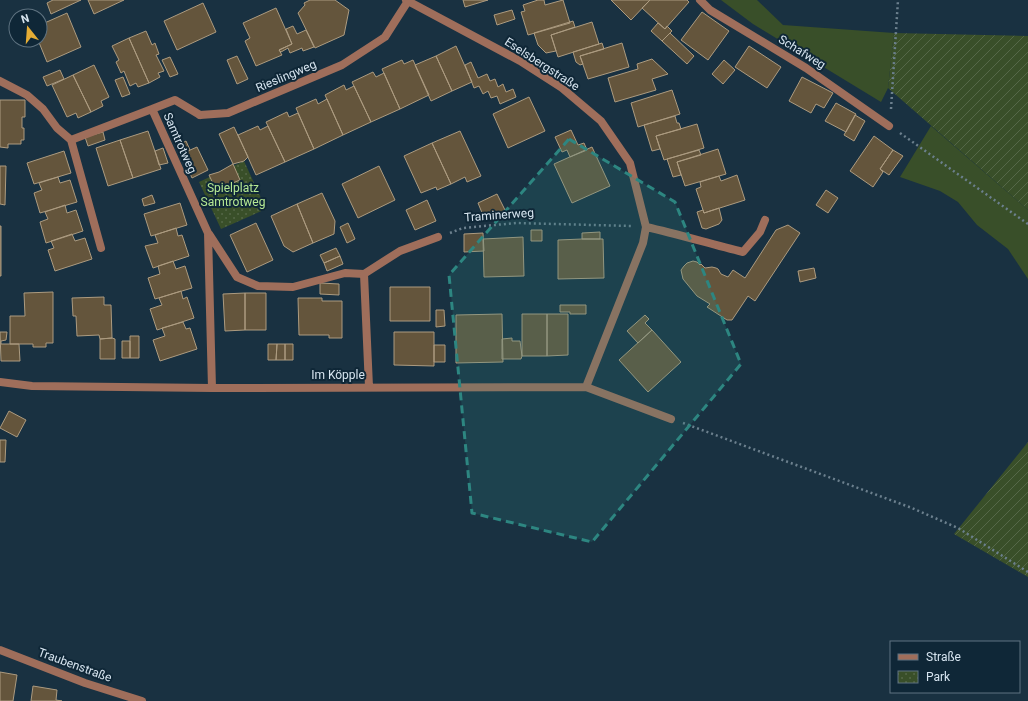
<svg xmlns="http://www.w3.org/2000/svg" width="1028" height="701" viewBox="0 0 1028 701" font-family="Roboto,sans-serif">
  <defs>
    <pattern id="park-dots" width="8" height="8" patternUnits="userSpaceOnUse"><rect width="8" height="8" fill="#394f29"/><path d="M2 2h.1M6 6h.1" fill="none" stroke="#556848" stroke-width="1.8" stroke-linecap="round"/></pattern>
    <pattern id="garden-furrows" width="10" height="10" patternUnits="userSpaceOnUse"><rect width="10" height="10" fill="#394f29"/><path d="M-1 1l2-2M0 10L10 0M9 11l2-2" fill="none" stroke="#556848"/></pattern>
  </defs>
  <rect width="100%" height="100%" fill="#193141"/>
  <path fill="#394f29" d="M721,0H757L783,25L894,33L888,88L881,102L753,24Z
    M931,126L1028,210V279L1008,249L977,225L958,202L940,191L900,177Z"/>
  <path fill="url(#park-dots)" d="M244,161L266,209L221,229L199,182Z"/>
  <path fill="url(#garden-furrows)" d="M894,33L1028,36V210L888,88Z
    M1028,442V577L954,534Z"/>
  <path fill="#64553c" stroke="#ac9b80" d="M53,0H81L51,14L47,3Z
    M88,0H124L94,14Z
    M310,0H335L349,10L344,35L315,48L298,13L305,5L304,3Z
    M463,0H488L465,7Z
    M538,0H544L545,5L563,0L570,23L528,35L521,12L525,11L523,5Z
    M611,0H650L631,20Z
    M650,0H687L689,2L665,29L642,8Z
    M203,3L216,32L177,50L164,21Z
    M276,8L292,44L279,50L282,55L256,66L245,41L250,38L243,23Z
    M512,10L515,19L497,25L494,15Z
    M702,12L729,31L708,60L681,40Z
    M67,13L81,47L47,62L38,40H40V25Z
    M573,21L575,27L551,35L556,51L546,53L538,45L534,33Z
    M592,22L599,44L558,57L551,35Z
    M658,23L665,29L667,26L672,31L662,41L651,31Z
    M293,26L297,34L306,30L314,47L303,51L302,48L290,53L288,48L281,52L279,50L292,44L286,29Z
    M146,31L152,45L155,43L159,54L156,55L164,71L158,73L160,77L149,83L129,38Z
    M670,33L694,56L687,64L662,41Z
    M129,38L149,83L138,87L136,83L130,86L124,71L121,73L116,62L119,60L112,46Z
    M602,43L604,49L580,56L583,64L580,65L576,62L573,52Z
    M622,43L629,67L588,79L580,56Z
    M456,46L472,82L452,91L436,56Z
    M749,46L781,67L767,88L735,67Z
    M237,56L248,79L237,84L227,60Z
    M436,56L452,91L431,101L415,65Z
    M170,57L178,74L170,77L162,60Z
    M652,59L668,74L652,79L656,90L615,102L608,78L638,69L637,64Z
    M402,60L404,64L413,60L429,95L400,109L382,69Z
    M724,60L735,70L723,84L712,74Z
    M471,62L478,78L487,74L490,81L495,79L498,87L503,84L506,92L513,89L516,97L500,104L497,96L491,98L488,91L483,94L479,86L474,88L465,65Z
    M94,65L109,97L101,101L103,106L91,112L73,75Z
    M60,70L64,79L47,86L43,77Z
    M373,72L376,77L384,73L400,109L371,122L352,82Z
    M73,75L91,112L78,118L76,113L67,117L52,85Z
    M123,77L130,94L122,97L115,80Z
    M802,77L833,93L824,108L816,104L811,113L789,101Z
    M344,85L346,90L354,86L371,122L343,135L325,95Z
    M672,90L680,114L638,127L631,103Z
    M529,97L545,131L508,148L493,114Z
    M316,99L318,104L327,99L343,135L314,149L296,108Z
    M0,100H25V117H22V128H24V140H21V144H8V148L0,147Z
    M836,103L856,114L846,132L825,121Z
    M287,112L289,117L298,113L314,149L285,162L266,122Z
    M855,115L865,121L854,141L844,135Z
    M675,116L677,123H679L681,129L656,136L660,149L652,151L644,125Z
    M697,124L704,148L664,160L656,136Z
    M258,126L260,130L268,126L285,162L256,175L238,135Z
    M234,127L248,157L244,161L233,164L219,134Z
    M571,130L578,145L584,143L587,150L570,157L567,150L562,152L555,137Z
    M148,131L161,169L133,178L120,140Z
    M460,131L481,176L467,182L465,177L451,184L432,143Z
    M103,132L105,140L88,146L85,137Z
    M874,136L893,150L880,169L883,172L873,187L850,171Z
    M120,140L133,178L108,186L96,148Z
    M186,141L190,150L183,153L179,145Z
    M432,143L451,184L437,190L436,187L421,193L404,156Z
    M197,147L208,170L192,178L181,154Z
    M592,147L610,186L572,203L554,164Z
    M163,148L168,163L159,165L155,151Z
    M718,149L726,174L685,186L677,162Z
    M699,150L701,155L677,162L681,175L673,177L667,159Z
    M893,150L903,156L889,175L880,169Z
    M64,151L71,173L34,184L27,163Z
    M233,164L240,180L216,190L209,175L219,172Z
    M0,166H6L5,205L0,204Z
    M379,166L395,200L358,218L342,184Z
    M737,175L745,200L704,213L696,189L701,187L700,182L719,176L721,181Z
    M58,177L60,183L70,180L77,202L40,213L34,193L42,190L39,183Z
    M826,190L838,198L828,213L816,205Z
    M322,193L335,221L334,234L313,243L297,204Z
    M497,194L509,218L485,220L478,203Z
    M152,195L155,203L144,206L142,199Z
    M427,200L436,221L415,230L406,210Z
    M180,203L187,225L151,236L144,214Z
    M297,204L313,243L293,252L284,246L271,216Z
    M65,205L67,213L76,210L83,231L46,243L40,222L48,219L45,212Z
    M719,208L722,220L719,224L706,229L702,228L697,212L703,210L704,213Z
    M256,223L273,260L247,272L230,235Z
    M348,223L355,239L347,243L340,227Z
    M788,225L800,233L755,301L748,296L732,320H727L707,307L710,304L697,296L683,279L681,270L684,266L687,263L693,261L697,262L700,265L701,264L705,268L712,267L716,268L718,269L721,274L728,277L733,270L745,278L776,230Z
    M0,226H1V276H0Z
    M176,228L178,236L182,235L189,256L153,268L145,246L158,243L155,235Z
    M531,230H542V241H531Z
    M600,232V239H582V233Z
    M483,233L484,251L464,252V234Z
    M72,234L75,241L85,238L92,259L55,271L48,250L54,248L51,241Z
    M523,237L524,276L484,277L483,239Z
    M582,239H603L604,278L558,279V240Z
    M336,248L340,256L324,263L320,255Z
    M340,256L343,264L327,271L324,263Z
    M173,261L176,269L185,266L192,288L155,299L148,278L160,274L158,266Z
    M814,268L816,278L800,282L798,271Z
    M320,283L339,284V295L320,294Z
    M390,287H430V321H390Z
    M181,291L183,299L187,297L194,318L157,330L150,309L162,305L159,298Z
    M53,292V343H46V347H33V344H10V316H25L24,293Z
    M245,293V330L225,331L223,294Z
    M245,293H266V330H245Z
    M104,297V305H111L112,338L100,339L99,335L77,336L76,316H73L72,298Z
    M298,298H322V301H342V338H329V335H299Z
    M560,305H586V314H570V312H560Z
    M436,310H444L445,326L436,327Z
    M502,314L503,362L456,363V315Z
    M522,314H547V356H522Z
    M547,314H568V355L547,356Z
    M645,315L649,319L645,323L652,330L638,343L627,331Z
    M183,322L186,329L190,328L197,349L160,361L153,340L165,336L162,328Z
    M652,330L681,362L648,392L619,360Z
    M0,332H7L6,340L1,341V344H19L20,361H1Z
    M394,332H434V366L394,365Z
    M130,336H139V358H130Z
    M112,338L115,339V359H100V339Z
    M512,338V341H520L522,356L521,359H502V339Z
    M122,341H130V358H122Z
    M268,344H277L276,360H268Z
    M277,344H285V360H276Z
    M285,344H293V360H285Z
    M434,345H445V362H434Z
    M9,411L26,420L17,437L0,428Z
    M0,440H6L5,462H0Z
    M0,672L17,675L13,701H0Z
    M33,686L57,690L56,700L62,701H31Z"/>
  <g fill="none" stroke-linecap="round" stroke-linejoin="round">
    <path stroke="#6c808e" stroke-width="2.5" stroke-dasharray="2 3" stroke-linecap="butt" d="M891,109L898,0
      M900,133L1028,224
      M450,233L463,228L516,223L632,226
      M683,423L912,508L958,528L1028,572"/>
    <path stroke="#9f6e5b" stroke-width="8" d="M0,81L27,95L43,109L57,128L71,140L152,109L208,233L212,388
      M152,109L175,100L200,115
      M71,140L101,248
      M209,234L237,277L258,286L293,287L345,273L364,274"/>
    <path stroke="#9f6e5b" stroke-width="8" d="M406,0L520,61L562,88L601,121L630,163L646,227L643,243L586,387
      M700,0L710,10L806,68L889,126
      M200,115L228,113L342,65L385,37L408,1
      M646,227C678,234 710,244 743,252L760,232L765,220
      M0,382L32,386L212,388L586,387L671,419
      M369,387L364,274L400,251L438,237
      M0,650L85,683L142,701"/>
  </g>
  <path fill="#2d8681" fill-opacity="0.2" stroke="#2d8681" stroke-width="3" stroke-dasharray="8 5" stroke-linejoin="round" d="M569,139L675,202L741,364L592,542L472,513L449,275Z"/>
  <g text-anchor="middle" dominant-baseline="central" stroke-width="4" stroke-linejoin="round" paint-order="stroke">
    <g font-size="12" fill="#d6e4ef" stroke="#0f2737">
      <text transform="translate(802 52) rotate(32)">Schafweg</text>
      <text transform="translate(542 64) rotate(33)">Eselsbergstraße</text>
      <text transform="translate(286 76) rotate(-23)">Rieslingweg</text>
      <text transform="translate(180 143) rotate(66)">Samtrotweg</text>
      <text transform="translate(499 215) rotate(-4)">Traminerweg</text>
      <text x="338" y="375">Im Köpple</text>
      <text transform="translate(75 665) rotate(20)">Traubenstraße</text>
    </g>
    <g font-size="12" fill="#b5e893" stroke="#0f2737">
      <text x="233" y="188">Spielplatz<tspan x="233" dy="14">Samtrotweg</tspan></text>
    </g>
  </g>
  <rect x="890" y="641" width="130" height="52" fill="#0f2737" stroke="#5f7381"/>
  <rect x="898" y="654" width="20" height="6" fill="#9f6e5b" stroke="#5f7381"/>
  <text x="926" y="661" font-size="12" fill="#d6e4ef">Straße</text>
  <rect x="898" y="671" width="20" height="12" fill="url(#park-dots)" stroke="#5f7381"/>
  <text x="926" y="681" font-size="12" fill="#d6e4ef">Park</text>
  <g transform="translate(28 28) rotate(343)"><circle r="19" fill="#0f2737" stroke="#5f7381"/>
  <path d="M0-3L7 15L0 10L-7 15Z" fill="#e5ad35"/>
  <text y="-6" font-size="11" font-weight="bold" text-anchor="middle" fill="#d6e4ef">N</text>
  </g>
</svg>
